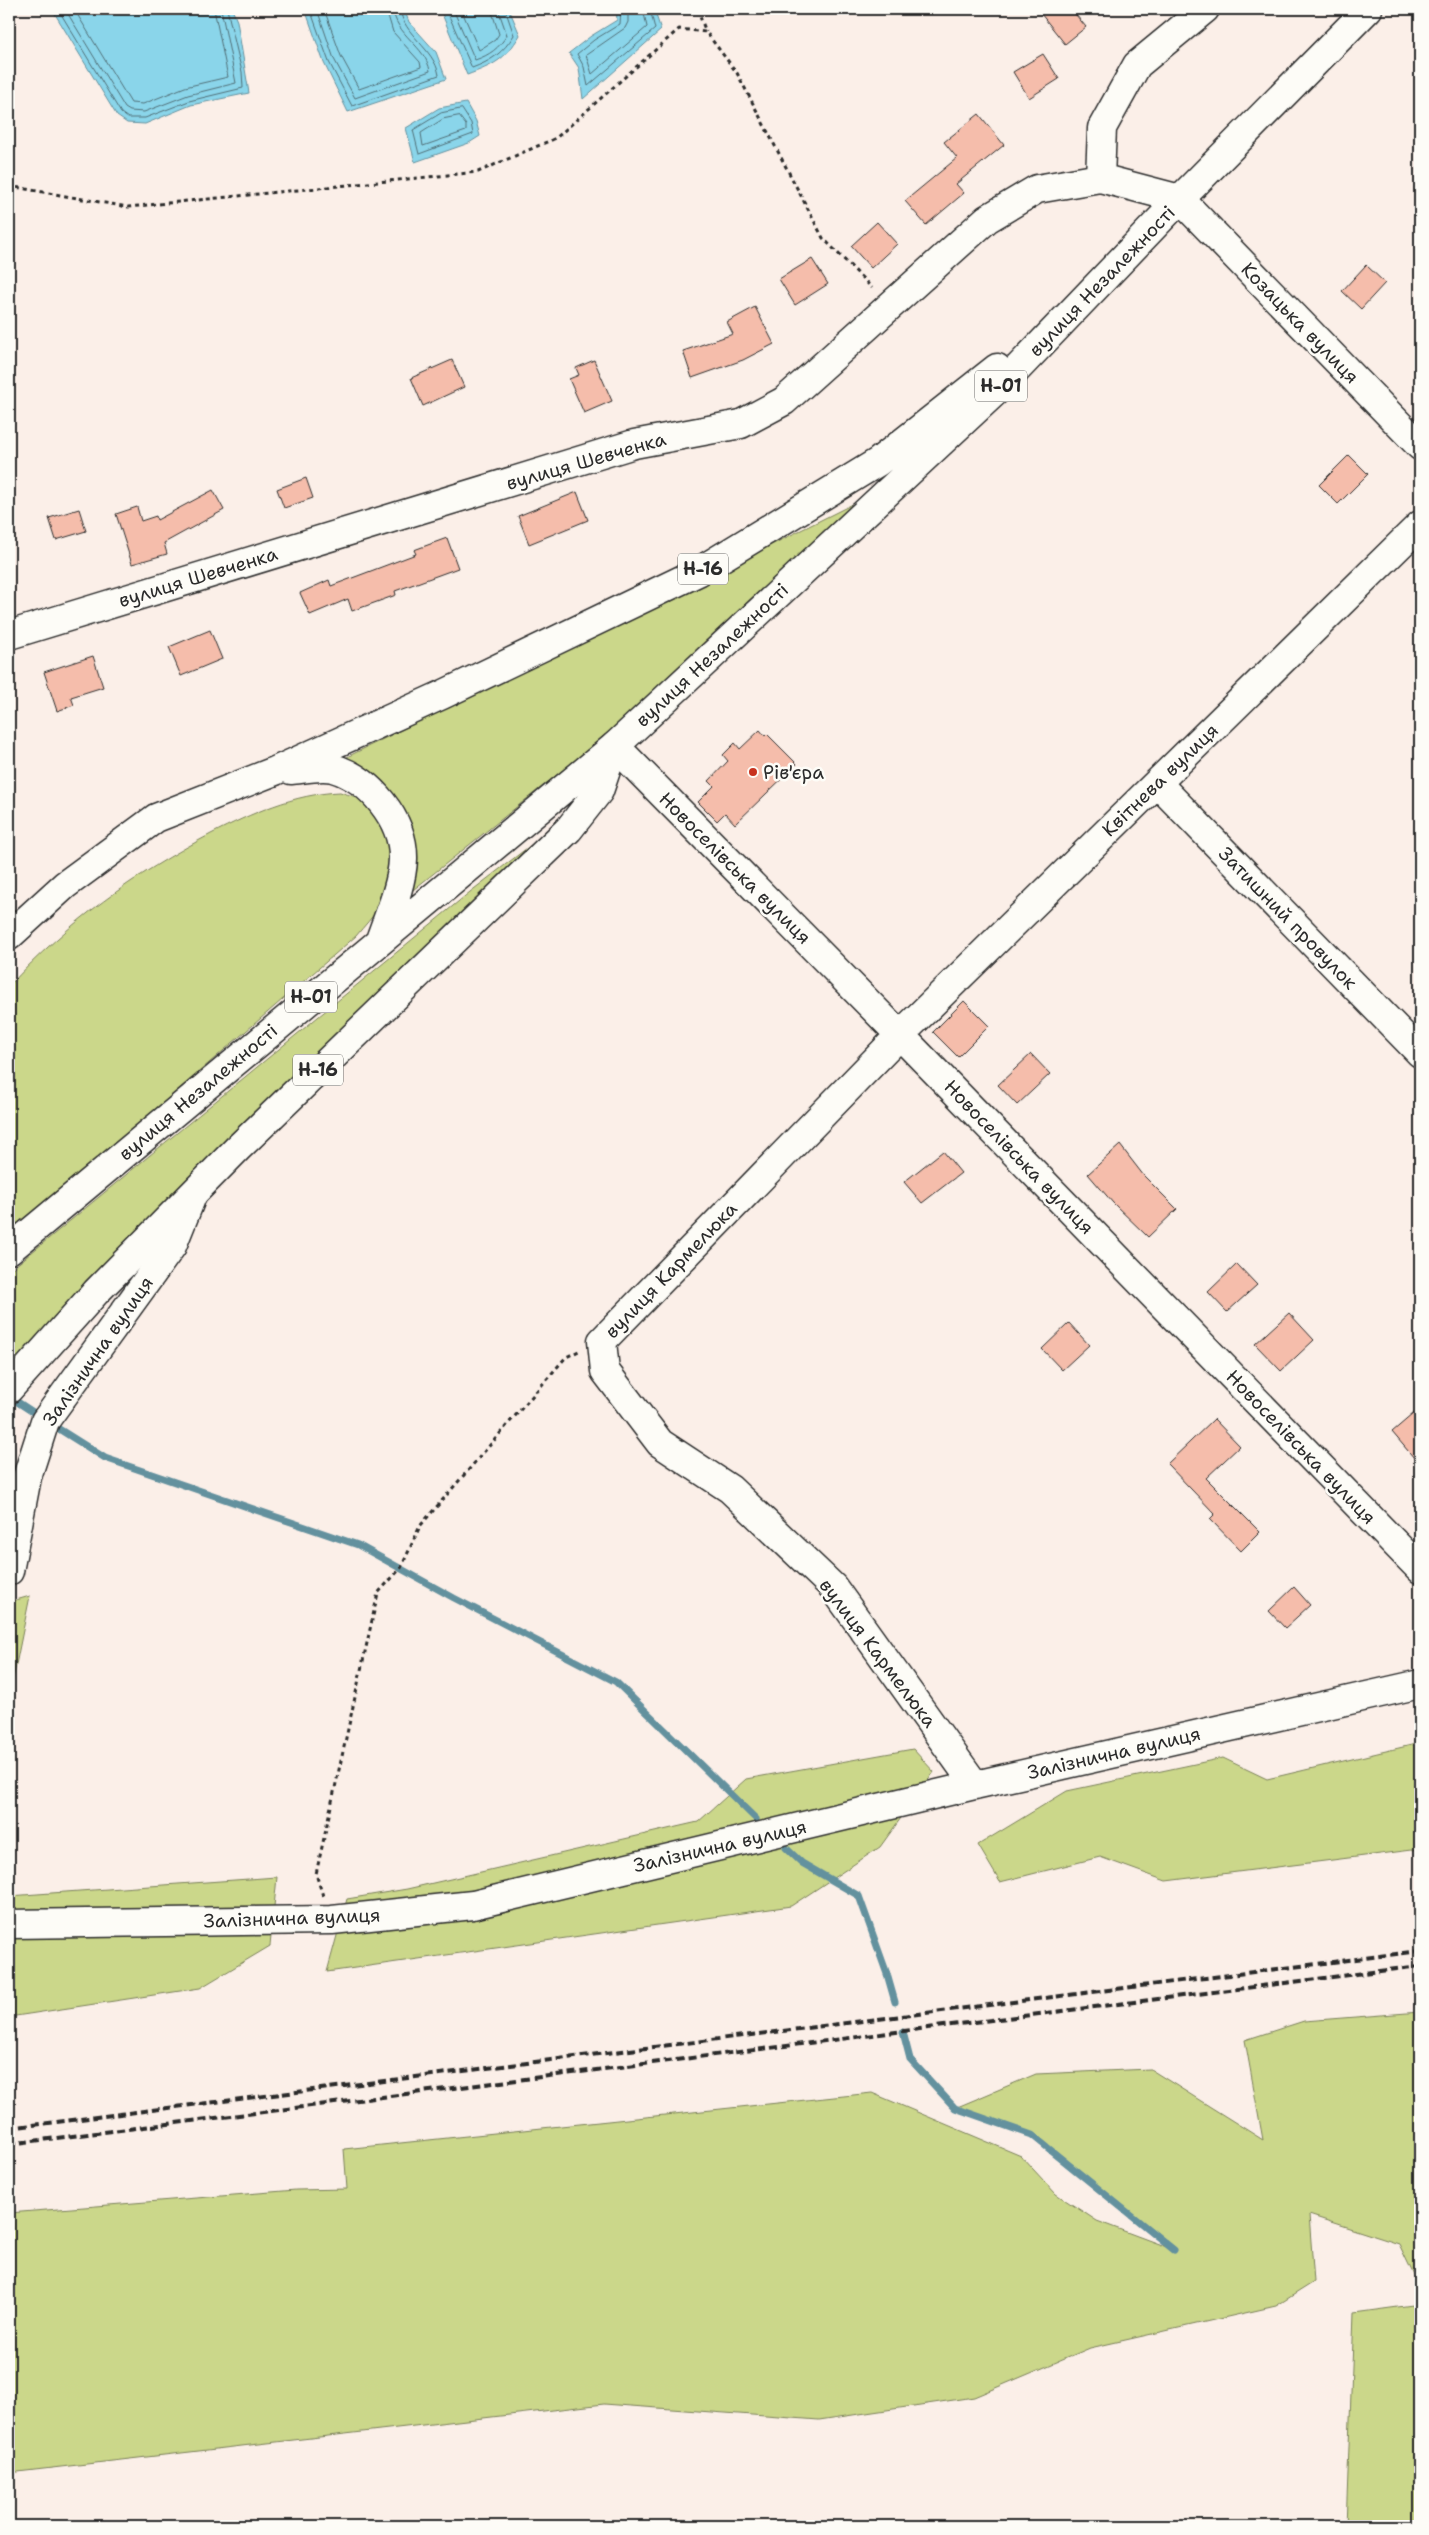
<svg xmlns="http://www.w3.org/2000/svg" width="1429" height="2535" viewBox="0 0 1429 2535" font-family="'Shantell Sans',sans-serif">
  <rect width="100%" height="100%" fill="#fbefe8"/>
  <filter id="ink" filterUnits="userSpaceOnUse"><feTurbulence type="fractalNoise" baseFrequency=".02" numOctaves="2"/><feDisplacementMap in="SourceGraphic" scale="10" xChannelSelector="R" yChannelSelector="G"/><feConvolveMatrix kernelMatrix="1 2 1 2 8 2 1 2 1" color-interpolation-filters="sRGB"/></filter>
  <g filter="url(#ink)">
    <path fill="#cbd78a" stroke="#7b815a" d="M873,494L614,729L398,902L414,869L339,761Z
      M340,792C349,795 362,798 369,803C396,825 398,878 380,906C373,917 364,926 356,936L76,1178L9,1230V986C67,923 135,874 211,834C252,813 294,794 340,792Z
      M579,808L185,1183L49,1323L9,1372V1271L470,892Z
      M30,1596L9,1699V1602Z
      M1420,1743V1849L1166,1881L1100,1857L1000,1882L978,1845L1067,1791L1223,1758L1267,1779Z
      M913,1749L934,1772L880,1847L791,1906L327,1972L347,1899L407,1889L698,1822L746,1779Z
      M277,1877L270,1946L200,1988L9,2017V1896Z
      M1420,2012V2288L1399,2244L1309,2215L1314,2282L1276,2306L1090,2348L974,2397L819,2420L604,2404L9,2473V2213L296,2190L347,2189L344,2149L872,2093L1021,2156L1056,2194L1097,2221L1172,2249L1032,2135L955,2108L1036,2074L1150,2069L1263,2140L1245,2040L1304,2021Z
      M1420,2304V2526H1346L1354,2313Z"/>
    <path fill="#8ad5ea" stroke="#64919e" d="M52,9H232L237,21L249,93L191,105L145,124L127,123L117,116Z
      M305,9H404L409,22L436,52L446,79L348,112L324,63Z
      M440,9H509L520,35C505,60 494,65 467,75Z
      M616,9H654L661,30L583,99L579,68L569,53L591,36L617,20Z
      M466,103L476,121L480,136L469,143L415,162L406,128L439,108Z"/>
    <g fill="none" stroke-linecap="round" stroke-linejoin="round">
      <path stroke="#516f77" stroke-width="1" d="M58,9L121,113L128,118H145L189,101L243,88L242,72L227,9
        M65,9L125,108L130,111L144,112L188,95L236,83L221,9
        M74,9L131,103L143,104L185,87L228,77L214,9
        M310,9L329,62L352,106L439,75C434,48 403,35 400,9
        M317,9L334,59L355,98L430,71C426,46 395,35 393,9
        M324,9L341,56L359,89L421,67L420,62L393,32L386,9
        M446,9L472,68C491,61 503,53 514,35L505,9
        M453,9L475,60C490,55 499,48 507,35L498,9
        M461,9L479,50L495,40L499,34L491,9
        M621,9L620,24L594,40L577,54L584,67L588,86L655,29L650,9
        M628,9V22L625,28L586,55L592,74L647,27L643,9
        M462,109L471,123L473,134L419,154L413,130L441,113Z
        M459,116L466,125V131L423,146L421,133L443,119Z"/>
      <path stroke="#64919e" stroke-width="7" d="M16,1401L42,1418
        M51,1424L105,1458L358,1545L454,1598L616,1682L756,1819
        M786,1848L802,1863L859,1896L887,1974L895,2002
        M903,2032L910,2059L955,2108L1032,2135L1174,2250"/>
    </g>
    <path fill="#f5bdab" stroke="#2b2b2b" d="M1037,9H1071L1086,27L1065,44Z
      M1043,54L1059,79L1029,98L1013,72Z
      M979,114L1004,145L956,184L964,193L926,225L905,201L957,158L944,142Z
      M877,222L897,244L871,268L851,246Z
      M812,259L828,284L795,305L779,279Z
      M1366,265L1385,283L1361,309L1342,291Z
      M755,307L774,344L743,360L692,378L683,351L733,334L727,322Z
      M452,360L464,387L423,406L411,378Z
      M594,360L612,401L584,413L569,379L579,375L576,368Z
      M1349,455L1368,474L1338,504L1319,485Z
      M306,478L313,498L284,508L277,489Z
      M213,490L224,510L164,543L167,554L132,564L116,514L137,507L141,521L156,516L157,520Z
      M577,492L588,520L529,544L518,516Z
      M79,509L86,531L56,540L49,518Z
      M447,538L458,568L395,591L396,595L352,611L348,599L310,615L300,593L329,580L331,586L416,554L414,550Z
      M210,630L222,659L181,676L169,647Z
      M93,656L103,687L71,697L74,705L57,711L44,672Z
      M760,730L765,736L767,734L797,764L735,824L725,813L717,821L698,802L714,786L709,781L728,761L723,755L735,743L740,749Z
      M964,1001L989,1026L958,1057L933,1032Z
      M1031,1054L1050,1074L1017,1105L998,1085Z
      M1120,1145L1144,1176L1177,1209L1148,1237L1113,1203L1088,1174Z
      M943,1151L961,1173L922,1203L904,1182Z
      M1237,1264L1257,1285L1227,1312L1208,1292Z
      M1289,1313L1314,1340L1281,1371L1255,1344Z
      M1069,1323L1089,1345L1062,1370L1042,1349Z
      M1420,1408V1465L1392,1432Z
      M1214,1419L1240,1446L1206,1478L1260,1532L1241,1551L1210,1519L1215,1514L1167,1464Z
      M1294,1587L1310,1605L1285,1628L1269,1611Z"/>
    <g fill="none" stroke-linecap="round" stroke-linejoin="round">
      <g stroke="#2b2b2b" stroke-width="31">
        <path id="minor" d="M1100,178L1102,128L1137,65L1205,9
          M9,635L634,444L741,424L784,401L987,219L1037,189L1100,178L1180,199L1420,446
          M615,746L900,1035L1420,1569
          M1157,783L1420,1053
          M9,1571L27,1477L45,1421L172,1246L192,1196
          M975,1785L833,1587L730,1489L660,1443L605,1371L602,1341L900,1035L1420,525
          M9,1924L332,1920L473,1905L975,1785L1420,1684"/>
      </g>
      <g stroke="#2b2b2b" stroke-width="31">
        <path id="major" d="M291,770C303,769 321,765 333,768C370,779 404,820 403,859C402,886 389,914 380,940
          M9,936L65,885L156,818L275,771L442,695L698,572L878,462L997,368
          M9,1250L615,746L997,390L1180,199L1368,9
          M9,1389L96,1292L238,1148L569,829L599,791L614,747"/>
      </g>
      <path stroke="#2b2b2b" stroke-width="3" stroke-dasharray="4 4" stroke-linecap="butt" d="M697,9L706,32
        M9,186L128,207L478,172L556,138L679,29L706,32L737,73L823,238L872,288
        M323,1896L316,1874L378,1593L401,1568L420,1526L566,1357L579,1351"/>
      <use href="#minor" stroke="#fdfcf7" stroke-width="28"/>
      <use href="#major" stroke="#fdfcf7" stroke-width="28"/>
      <path stroke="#2b2b2b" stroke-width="4" stroke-dasharray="8 4" stroke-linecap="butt" d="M9,2128L1420,1951
        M9,2144L1420,1966"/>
    </g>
  </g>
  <circle fill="#c8321e" stroke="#fdfcf7" stroke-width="2" cx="753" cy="772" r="5"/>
  <g text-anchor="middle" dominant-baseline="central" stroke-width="5" stroke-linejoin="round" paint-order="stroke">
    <g fill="#fdfcf7" stroke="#6a6a68" stroke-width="1">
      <rect x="975" y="370.5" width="52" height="31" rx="4"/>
      <rect x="678" y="553.5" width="50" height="31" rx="4"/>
      <rect x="285" y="981.5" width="52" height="31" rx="4"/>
      <rect x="293" y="1054.5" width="50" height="31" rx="4"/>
    </g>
    <g font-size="18" font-weight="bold" fill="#2b2b2b">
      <text x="1001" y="386">Н-01</text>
      <text x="703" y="569">Н-16</text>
      <text x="311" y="997">Н-01</text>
      <text x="318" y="1070">Н-16</text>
    </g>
    <g font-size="19" fill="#2b2b2b" stroke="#fdfcf7">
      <text transform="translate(1102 281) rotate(-46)">вулиця Незалежності</text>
      <text transform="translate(1300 323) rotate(46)">Козацька вулиця</text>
      <text transform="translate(586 461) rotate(-16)">вулиця Шевченка</text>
      <text transform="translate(198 577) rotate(-17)">вулиця Шевченка</text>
      <text transform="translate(712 655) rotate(-43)">вулиця Незалежності</text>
      <text transform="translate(1160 780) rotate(-44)">Квітнева вулиця</text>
      <text transform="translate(735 868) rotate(45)">Новоселівська вулиця</text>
      <text transform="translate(1288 918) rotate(46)">Затишний провулок</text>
      <text transform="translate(198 1092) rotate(-40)">вулиця Незалежності</text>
      <text transform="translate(1019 1157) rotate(46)">Новоселівська вулиця</text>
      <text transform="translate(671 1270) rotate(-46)">вулиця Кармелюка</text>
      <text transform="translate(98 1351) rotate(-55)">Залізнична вулиця</text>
      <text transform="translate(1301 1447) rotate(46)">Новоселівська вулиця</text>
      <text transform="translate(878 1653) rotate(53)">вулиця Кармелюка</text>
      <text transform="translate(1114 1753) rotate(-13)">Залізнична вулиця</text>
      <text transform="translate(720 1846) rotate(-13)">Залізнична вулиця</text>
      <text transform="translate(292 1918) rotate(-2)">Залізнична вулиця</text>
    </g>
    <g font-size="19" fill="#2b2b2b" stroke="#fdfcf7" text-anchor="start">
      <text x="763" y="772">Рів'єра</text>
    </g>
  </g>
  <rect width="1429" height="2535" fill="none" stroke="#fdfcf7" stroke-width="30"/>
  <rect x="15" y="15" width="1399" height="2505" fill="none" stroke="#2b2b2b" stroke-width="2" filter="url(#ink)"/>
</svg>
